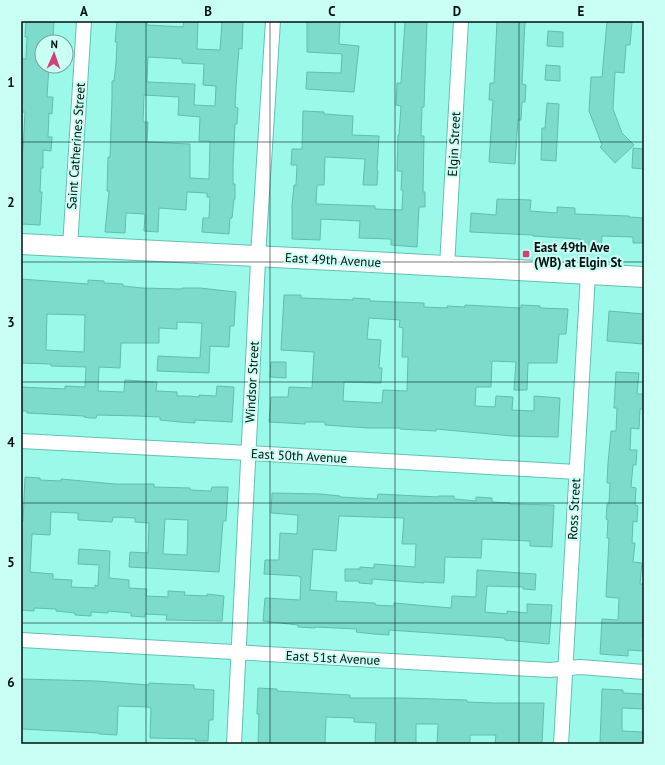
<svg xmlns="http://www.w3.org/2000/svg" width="665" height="765" viewBox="0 0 665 765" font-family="'PT Sans',sans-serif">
  <rect width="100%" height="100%" fill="#9bf9ea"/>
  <path fill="#7ddbcc" stroke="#60beb0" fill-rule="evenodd" d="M26,21H54L53,38H51V42H42V66H49L47,97H53L52,114L49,113L48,137H52L51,151L43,150V168H41L40,192H42L40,225L21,224V151H23L25,112H21V59H26L27,37H25Z
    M117,21H147V25L183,27L184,21H198L197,49L220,50L222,21H243L242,49L239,48L236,87L235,107L238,108L237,124H235L233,165V184H235V199H234L232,218H230L229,234L202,232L203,218H209L210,197H207V193L187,192L186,210L159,208L158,232L144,231L145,214L126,213L125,233L105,232L109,191H107L108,157H110L112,98V81H114L116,63L117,42H115ZM148,57L182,59V63L204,64L203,85L216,86L215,106L194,105L195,84L147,82ZM144,95L179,97L178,115L200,117L199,141H210L209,179L190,178V144L147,142L148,122H143Z
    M307,21H340L339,44L359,46L354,92L306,89L307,72L341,73L342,54L307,52Z
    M405,21H427L424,107H422L421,136H424L423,192H425V207H419L417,247L391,245V239L359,238L360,221L321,219L320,240L292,239V205L294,185H296L297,165H291L292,149H302L303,111L324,112V114L353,116L352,135L379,136L377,170L378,171L377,185H363L365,159L325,157L324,185H317L316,204L375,206V209L402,210L403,190H401L402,171H397L398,135H399L401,106L396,105L397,83H401Z
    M497,21H525L522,84L526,85L525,102H522L521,120H518L515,164L489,162L493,100H489L490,83H494Z
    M607,21L632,22L630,45H626L624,73L615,72L613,109L622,133L634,145L615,163L600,147L602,145L589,111L591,77H602Z
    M548,31L563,32V47L547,46Z
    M546,65L560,66V81L545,80Z
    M547,103L559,104L556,161L541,160L542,128H545Z
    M633,148L644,149V169L632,168Z
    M497,199L531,200L530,211L557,213V207L575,208V214L629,216V217L644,218V243H633V237L602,236L601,251L579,250L580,239L533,236V235L470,232L471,213L496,215Z
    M21,279L88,284V280L104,281V283L123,284V286L142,288L182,289V288H200L236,292L234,326H230L229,347L210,346L209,373L157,371L158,356L200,358L202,323L177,322V329L159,328V343H121L120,368L99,367L98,391L124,392L125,380L157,382L156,391L177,392V396H189L199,397V395L216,396L217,386L234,387L232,422L195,420V423L180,422L160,420V417L138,416L97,415L96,418H90L84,417V416L27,413V411H21V387L65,389V386L85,387L86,367L51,366V364L21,363ZM47,314L85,315L84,352L46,350Z
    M284,295H301V298L353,300V298L370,299V301L424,303V307L447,308V306L465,307V305L521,308V305L540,306V308L568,309L566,334H559L557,363H528L527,390H514L516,362L492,361L491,387H476L475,406L495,407L496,396L513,397L512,410L534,411V396L560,398L558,437L512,436L436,429V431L400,429V428H368L325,425V422H305V424L269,422L271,397H288L289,387L312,388L314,352L281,350ZM369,318L400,320L399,327L403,328L402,357H408L407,391L383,390L382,403L343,401L344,382L381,383L382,368H379L381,340L367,339Z
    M609,311L644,314L643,344L607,341Z
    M271,362H286V378L270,377Z
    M616,372L639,373L637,394H644V409H640L639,429L631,428L630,450H637L636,465H633L631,487L636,488L635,505L638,506L637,522L633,521L632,543H635L633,562L642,563L640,584H644V601L642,637H644V651L628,650V656L600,654L602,619L618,620L619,598L606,597L609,538H607L608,520L606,519L607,504H609L610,483H607L608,463L611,431H616L617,408H614Z
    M25,477L40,478V480L61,481V479L115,484H154V487L190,488V490L211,491L212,487H228L226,521H223L219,572L129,567L130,552L148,553L149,523L135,522V518L113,517L112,522L78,520V513L51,512L50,535L32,534L30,572L53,574V579L72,580L71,587L95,588V585L98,586L99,565L78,564L79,549L110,551L109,578L129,580V588L147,589L146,596L168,597V591L185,592L184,595L207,596V594L224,596L222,621L166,620L167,615L145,614V617L131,616V613L108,611V613L91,612V616L75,615V613L56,611V609L34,608V611L21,610V521H23ZM165,519L188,520L187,555L163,554Z
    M272,493L321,494L340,496V497L377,499L378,494L438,497V496H454V499L476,501V497L492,498V502L510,503V504L554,505L552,547L530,546V541L482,539L481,558L445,557L444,583L424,582V583L372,579V584L359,583V581H345V569H360V567L374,568V564L415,567L416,544H402L404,518L339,516L336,551L313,549L310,590L337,592L336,601L375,603V605L394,606V603L451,608L452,596L476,597L477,570L536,574L535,590L523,589V587L487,586L485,612L507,614V611L527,613V604L552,605L549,644L505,640V638L389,630V635L374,634L356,632L357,629L315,627V628L298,627V625L263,621L265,598L300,600L301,577H299V576L264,574L265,560H279L280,533L297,534L298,515L271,513Z
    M21,679L97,681L149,685V683L169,684L194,685V689L214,690L213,720H209L208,741H195L196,739L150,738L151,708L148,707L118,706L117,735L99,734V733L21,729Z
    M258,688L277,689V691L350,695V698H402L467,700V702L494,703H544L542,744H495L496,735H470V744H437L438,724H416V744H375L376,723L354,722V718L326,717L325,744H258L259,714H257Z
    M602,689L623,690V693L644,694V709L622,708V731L644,732V744L600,743Z"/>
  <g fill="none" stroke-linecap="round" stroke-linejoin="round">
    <g stroke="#63c1b3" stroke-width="16">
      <path id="street" d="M70,247L84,21
        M447,266L461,21
        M21,441L249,453L576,472
        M21,640L550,670L580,667L644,672
        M234,744L259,240L273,21
        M561,744L588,274"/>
    </g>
    <g stroke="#63c1b3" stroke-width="22">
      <path id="secondary" d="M21,244L354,261L644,277"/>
    </g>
    <use href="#street" stroke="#fff" stroke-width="14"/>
    <use href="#secondary" stroke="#fff" stroke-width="20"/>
  </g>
  <path fill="none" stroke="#00110e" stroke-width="1" stroke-opacity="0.55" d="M146,21V744M270,21V744M395,21V744M519,21V744M21,142H644M21,262H644M21,382H644M21,503H644M21,623H644"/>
  <rect fill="#ce4274" stroke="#cafff5" stroke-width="1.5" x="522" y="250" width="8" height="8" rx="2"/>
  <g text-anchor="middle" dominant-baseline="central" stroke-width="4" stroke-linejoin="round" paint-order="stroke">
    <g font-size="13" fill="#00110e" stroke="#cafff5">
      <text transform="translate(454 144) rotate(-87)">Elgin Street</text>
      <text transform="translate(76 146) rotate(-86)">Saint Catherines Street</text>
      <text transform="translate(333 260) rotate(3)">East 49th Avenue</text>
      <text transform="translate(252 382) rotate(-87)">Windsor Street</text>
      <text transform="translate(299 456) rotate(3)">East 50th Avenue</text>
      <text transform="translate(574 509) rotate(-87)">Ross Street</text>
      <text transform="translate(333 658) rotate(3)">East 51st Avenue</text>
    </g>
    <g font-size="13" font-weight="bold" fill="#00110e" stroke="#cafff5" text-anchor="start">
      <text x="534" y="247">East 49th Ave<tspan x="534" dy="15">(WB) at Elgin St</tspan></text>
    </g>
  </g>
  <rect width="665" height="765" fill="none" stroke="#cafff5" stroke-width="44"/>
  <g transform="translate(54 54) rotate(2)"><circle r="19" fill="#cafff5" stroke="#79a099"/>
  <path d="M0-3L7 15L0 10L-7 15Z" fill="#ce4274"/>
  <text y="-6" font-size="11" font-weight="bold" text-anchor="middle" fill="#00110e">N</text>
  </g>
  <rect x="22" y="22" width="621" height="721" fill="none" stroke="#00110e" stroke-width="1.5"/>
  <g font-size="13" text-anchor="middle" font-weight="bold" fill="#00110e">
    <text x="84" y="16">A</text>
    <text x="208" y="16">B</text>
    <text x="332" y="16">C</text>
    <text x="457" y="16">D</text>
    <text x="581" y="16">E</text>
    <text x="11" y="87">1</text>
    <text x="11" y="207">2</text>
    <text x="11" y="327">3</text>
    <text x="11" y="447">4</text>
    <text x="11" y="567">5</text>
    <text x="11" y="687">6</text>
  </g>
</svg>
